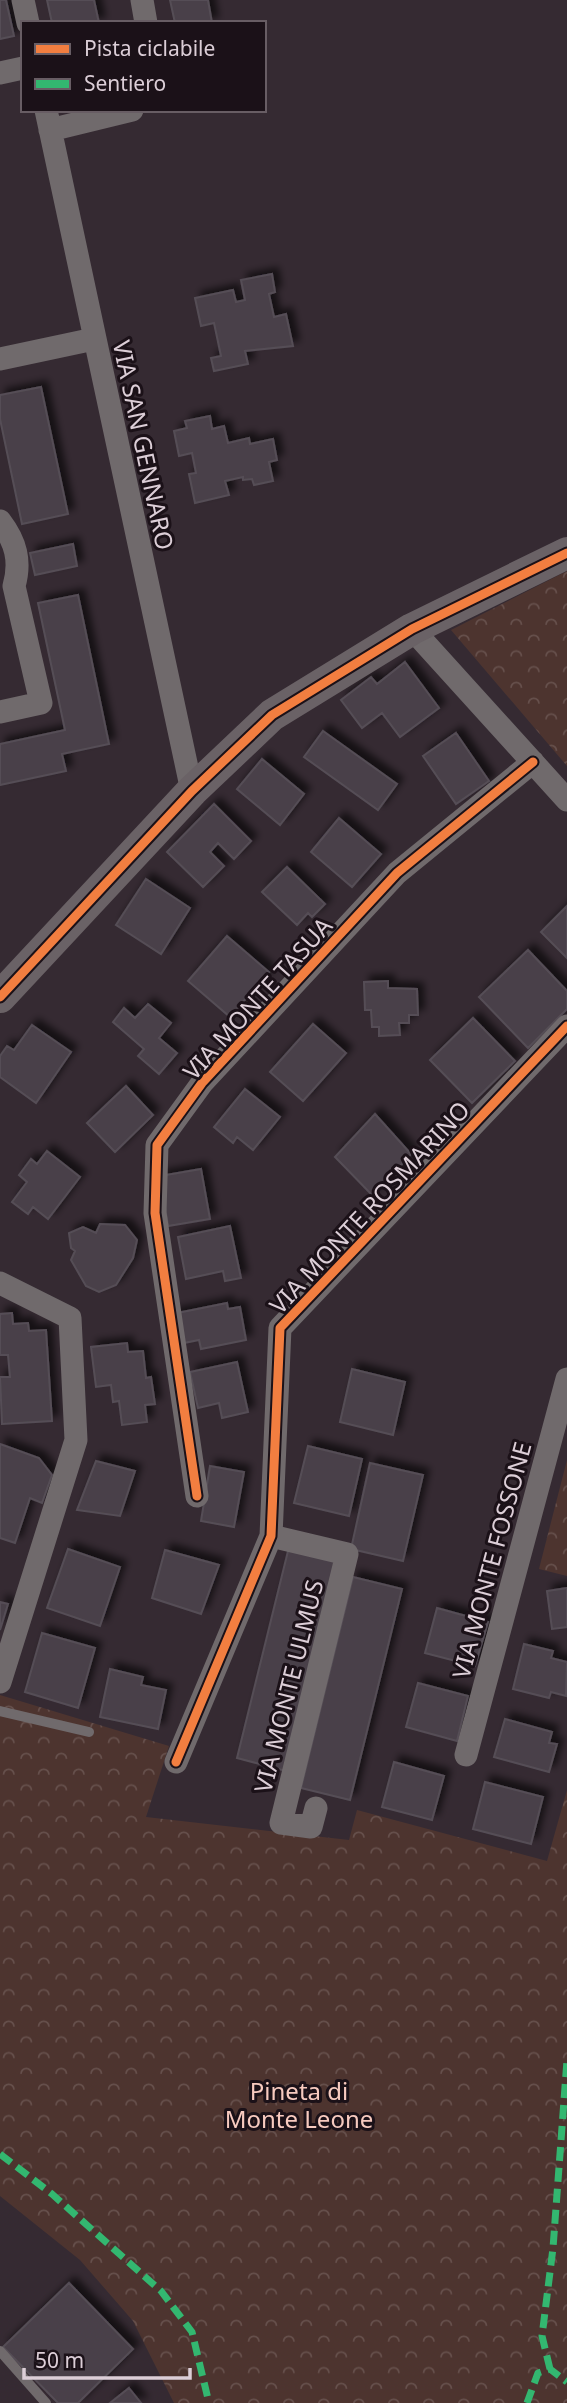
<svg xmlns="http://www.w3.org/2000/svg" width="567" height="2403" viewBox="0 0 567 2403" font-family="'Noto Sans',sans-serif">
  <defs>
    <pattern id="forest-crowns" width="20" height="18" patternUnits="userSpaceOnUse" patternTransform="scale(1.75)"><rect width="20" height="18" fill="#4d342f"/><path d="M2 6a3 3 0 1 1 6 0M12 15a3 3 0 1 1 6 0" fill="none" stroke="#66504c"/></pattern>
    <filter id="shadow"><feDropShadow dx="6" dy="-6" stdDeviation="3.5" flood-color="#0009"/></filter>
  </defs>
  <rect width="100%" height="100%" fill="#352a32"/>
  <path fill="url(#forest-crowns)" d="M567,571V766L451,630Z
    M567,1460V1576L539,1569Z
    M0,1695L169,1746L146,1817L349,1840L357,1810L547,1861L567,1790V2403H174L133,2321L80,2260L0,2196Z"/>
  <path fill="#4a4149" stroke="#554e56" stroke-width="2" filter="url(#shadow)" d="M0,0H6L14,36L0,39Z
    M47,0H94L99,23H52Z
    M170,0H208L212,23H175Z
    M272,274L275,292L269,294L274,317L286,314L293,346L245,351L248,364L214,371L211,358L221,356L214,323L201,326L195,298L233,290L236,302L245,300L241,280Z
    M41,387L68,514L22,524L0,419V395Z
    M210,416L212,429L224,426L228,443L249,438L250,444L273,439L277,460L269,462L273,481L254,485L252,479L243,480V477L225,481L229,495L195,503L189,474L196,473L192,453L179,456L174,431L187,428L185,421Z
    M73,544L77,566L35,575L30,553Z
    M78,595L109,744L62,754L66,771L0,785V744L65,730L38,603Z
    M405,662L439,708L400,737L382,713L362,728L341,700L371,677L377,684Z
    M323,731L397,784L378,810L304,757Z
    M456,733L489,781L456,804L423,756Z
    M262,759L304,794L280,825L237,789Z
    M214,804L251,841L234,859L218,843L210,852L224,866L203,887L167,852Z
    M339,818L381,854L352,887L311,852Z
    M287,867L325,904L312,917L308,913L297,925L262,892Z
    M146,879L190,908L161,954L116,925Z
    M567,906V958L541,932Z
    M227,936L269,972L230,1017L188,981Z
    M528,950L567,991V1009L528,1048L479,997Z
    M388,981V988L417,989L418,1015H409V1023H399L400,1035L379,1036V1027H372L371,1010H365L364,982Z
    M148,1004L171,1023L159,1038L177,1053L159,1074L138,1056L144,1049L113,1022L124,1008L135,1018Z
    M473,1018L515,1061L472,1103L430,1060Z
    M313,1024L346,1053L303,1101L270,1072Z
    M32,1025L71,1052L36,1103L0,1077V1056L7,1046L14,1050Z
    M126,1086L153,1115L115,1152L87,1123Z
    M245,1089L280,1117L253,1150L237,1137L233,1143L214,1127Z
    M375,1114L411,1154L373,1196L335,1157Z
    M47,1151L80,1177L48,1219L33,1207L28,1214L12,1202L27,1182L19,1175L31,1159L37,1164Z
    M201,1169L210,1219L168,1226L160,1176Z
    M100,1224L125,1225L137,1240L133,1258L116,1285L99,1292L86,1286L71,1260L75,1251L71,1248L69,1233L83,1227L96,1233Z
    M230,1226L241,1278L225,1281L223,1271L186,1279L178,1237Z
    M227,1303L228,1309L240,1307L246,1340L201,1349L199,1340L179,1344L172,1314Z
    M12,1313L13,1324L28,1323L29,1331L46,1330L52,1421L2,1424L0,1377H10L8,1355H0V1314Z
    M127,1343L128,1352L143,1351L146,1378L151,1377L155,1404L145,1405L147,1422L122,1425L119,1401L113,1402L111,1385L96,1387L91,1347Z
    M237,1362L248,1412L222,1418L219,1403L198,1408L190,1372Z
    M352,1369L405,1382L393,1435L340,1422Z
    M0,1444L39,1458L52,1475L42,1503L30,1498L15,1543L0,1538Z
    M308,1446L362,1459L349,1516L294,1503Z
    M96,1461L135,1471L120,1516L77,1510Z
    M370,1463L423,1475L403,1561L351,1549Z
    M210,1466L244,1472L234,1527L201,1521Z
    M289,1547L338,1559L286,1771L237,1758Z
    M68,1549L120,1567L100,1626L47,1608Z
    M165,1550L219,1565L201,1614L152,1598Z
    M353,1577L402,1589L350,1800L301,1788Z
    M567,1588V1627L552,1629L547,1591Z
    M0,1602L8,1604L0,1630Z
    M437,1608L488,1622L475,1666L425,1653Z
    M42,1633L95,1648L78,1708L25,1692Z
    M524,1644L553,1651L551,1658L567,1662L566,1696L551,1692L549,1698L513,1689Z
    M110,1669L143,1677L141,1685L166,1690L158,1729L100,1717Z
    M418,1683L468,1696L457,1741L406,1727Z
    M505,1719L552,1732L549,1743L557,1744L549,1772L494,1757Z
    M394,1762L444,1776L432,1820L382,1807Z
    M485,1782L543,1797L531,1844L473,1829Z
    M69,2283L133,2349L78,2403H58L3,2347Z
    M129,2388L141,2403H110Z"/>
  <g fill="none" stroke-linecap="round" stroke-linejoin="round">
    <path stroke="#706a6c" stroke-width="10" d="M0,1711L89,1732
      M0,2351L46,2403"/>
    <path stroke="#706a6c" stroke-width="23" d="M23,0L28,23
      M142,0L146,23
      M0,73L23,68
      M46,110L192,791
      M50,130L132,110
      M0,359L94,339
      M0,521C16,542 21,561 14,586L41,703L0,712
      M412,629L567,800
      M0,1283L70,1318L76,1440L0,1682
      M197,1496L155,1213L157,1145L202,1083L397,873L533,762
      M271,1536L347,1554L281,1823L311,1827L316,1808
      M466,1755L567,1379
      M176,1762L271,1536L280,1328L567,1026"/>
    <path stroke="#6a6266" stroke-width="32" d="M0,997L192,791L272,715L412,629L567,553"/>
    <path stroke="#33b770" stroke-width="7" stroke-dasharray="14 7" stroke-linecap="butt" d="M0,2154L52,2194L161,2291L192,2332L209,2403
      M550,2369L542,2336L553,2248L567,2060
      M527,2403L538,2373L550,2369L567,2382"/>
    <g stroke="#1b1118" stroke-width="13">
      <path id="cycleway" d="M0,997L192,791L272,715L412,629L567,553
        M197,1496L155,1213L157,1145L202,1083L397,873L533,762
        M176,1762L271,1536L280,1328L567,1026"/>
    </g>
    <use href="#cycleway" stroke="#f27e40" stroke-width="9"/>
  </g>
  <g text-anchor="middle" dominant-baseline="central" stroke-width="6" stroke-linejoin="round" paint-order="stroke">
    <g font-size="24" fill="#dcced7" stroke="#1b1118">
      <text transform="translate(144 445) rotate(78)">VIA SAN GENNARO</text>
      <text transform="translate(257 998) rotate(-48)">VIA MONTE TASUA</text>
      <text transform="translate(369 1207) rotate(-47)">VIA MONTE ROSMARINO</text>
      <text transform="translate(491 1560) rotate(-75)">VIA MONTE FOSSONE</text>
      <text transform="translate(288 1686) rotate(-76)">VIA MONTE ULMUS</text>
    </g>
    <g font-size="24" fill="#f7cabf" stroke="#1b1118">
      <text x="299" y="2090">Pineta di<tspan x="299" dy="28">Monte Leone</tspan></text>
    </g>
  </g>
  <rect x="21" y="21" width="245" height="91" fill="#1b1118" stroke="#685d64" stroke-width="2"/>
  <rect x="35" y="44" width="35" height="10" fill="#f27e40" stroke="#685d64" stroke-width="2"/>
  <text x="84" y="56" font-size="21" fill="#dcced7">Pista ciclabile</text>
  <rect x="35" y="79" width="35" height="10" fill="#33b770" stroke="#685d64" stroke-width="2"/>
  <text x="84" y="91" font-size="21" fill="#dcced7">Sentiero</text>
  <path d="M24 2368v10h166v-10" fill="none" stroke="#dcced7" stroke-width="3.5"/>
  <text x="35" y="2368" font-size="21" fill="#dcced7" stroke="#1b1118" stroke-width="5" paint-order="stroke">50 m</text>
</svg>
